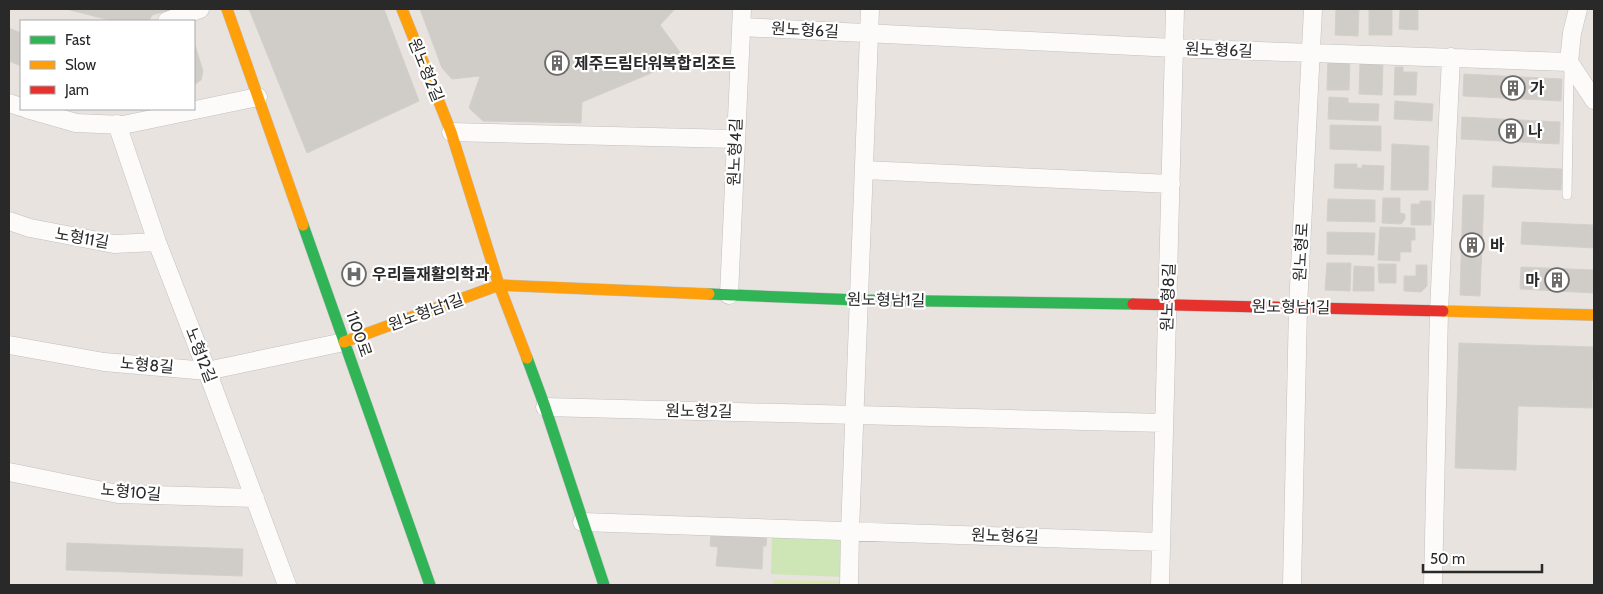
<svg xmlns="http://www.w3.org/2000/svg" width="1603" height="594" viewBox="0 0 1603 594" font-family="Cabin,'Noto Sans KR',sans-serif">
  <rect width="100%" height="100%" fill="#e8e3de"/>
  <path fill="#cee5b5" d="M772,534L844,536L843,577L771,574Z"/>
  <path fill="#dae9b2" d="M774,580L845,581V585H774Z"/>
  <path fill="#d0cdc9" stroke="#d3cfcb" d="M66,9H174L152,15L149,21H113Z
    M249,9H384L419,101L307,153Z
    M420,9H675L660,25L685,59L582,102L581,123L483,121L469,108L480,76L452,79L442,68Z
    M1336,9H1359L1358,36L1335,35Z
    M1369,9H1392V35H1369Z
    M1400,9H1418V30L1399,29Z
    M9,28L21,33V66L9,61Z
    M194,42L203,71L201,80L194,85Z
    M1328,56L1350,57L1349,90H1327Z
    M1360,62L1383,63L1382,95L1359,94Z
    M1395,67H1403V72H1417L1416,95H1394Z
    M1464,74L1562,79L1561,101L1463,96Z
    M1329,97L1348,98V103L1379,104L1378,121L1328,119Z
    M1395,101L1433,104L1432,121L1394,119Z
    M1462,117L1560,122L1559,144L1461,139Z
    M1330,125L1381,126V151L1330,149Z
    M1392,144L1429,146L1428,190H1391Z
    M1335,164H1357V168H1362V165L1384,166L1383,190L1334,188Z
    M1493,166L1562,169L1561,190L1492,187Z
    M1463,195H1484L1480,296L1460,295Z
    M1383,198H1400V213L1405,214V219L1401,224L1382,223Z
    M1328,199L1375,200V222L1327,221Z
    M1420,201H1431V225H1411V204H1420Z
    M1522,222L1594,225V248L1521,244Z
    M1380,227L1415,228V240H1411V252H1400V261L1378,260Z
    M1327,232L1375,233L1374,255L1327,254Z
    M1327,263H1351L1350,291L1325,290Z
    M1378,264H1396V283H1379Z
    M1416,265H1427V286L1421,292L1404,291V276H1416Z
    M1354,266L1374,267V291H1353Z
    M1521,267L1594,270V293L1520,289Z
    M1459,343L1594,347V380H1592V408L1518,406L1516,470L1455,468Z
    M711,530L767,533L766,546H763L762,569L716,566L718,547L710,546Z
    M67,543L243,549L242,576L66,570Z"/>
  <g fill="none" stroke-linecap="round" stroke-linejoin="round">
    <g stroke="#c1c0c0" stroke-width="10">
      <path id="lane" d="M1567,195L1569,67"/>
    </g>
    <g stroke="#c1c0c0" stroke-width="19">
      <path id="street" d="M1578,9L1572,33L1569,62L1594,100
        M167,21L200,9
        M741,27L1174,48L1569,62
        M9,103L21,107
        M27,109L76,123L123,125L258,97
        M117,124L157,242L207,371L287,585
        M451,132L735,139
        M864,170L1171,184
        M9,221L30,228L114,244L157,242
        M729,295L742,9
        M9,345L104,362L207,371L344,342
        M545,407L1164,423
        M9,472L118,494L255,498
        M582,522L1161,542
        M849,585L850,531L870,9
        M1160,585L1175,9
        M1292,585L1298,307L1313,9
        M1433,585L1439,311L1451,57"/>
    </g>
    <g stroke="#c1c0c0" stroke-width="12">
      <path id="fast" d="M303,225L430,585
        M709,294L858,300L1133,304
        M527,358L545,407L604,585"/>
    </g>
    <g stroke="#c1c0c0" stroke-width="12">
      <path id="slow" d="M227,9L303,225
        M402,9L451,132L499,285L527,358
        M1443,311L1594,315
        M344,342L499,285L709,294"/>
    </g>
    <g stroke="#c1c0c0" stroke-width="12">
      <path id="jam" d="M1133,304L1443,311"/>
    </g>
    <use href="#lane" stroke="#fcfbfa" stroke-width="9"/>
    <use href="#street" stroke="#fcfbfa" stroke-width="18"/>
    <use href="#fast" stroke="#30b455" stroke-width="11"/>
    <use href="#slow" stroke="#ff9f0a" stroke-width="11"/>
    <use href="#jam" stroke="#e5322d" stroke-width="11"/>
  </g>
  <defs>
    <g id="building-ring" transform="scale(1.25)"><circle r="9.5" fill="#fff" stroke="#6c6a68" stroke-width="1.5"/><path d="M-4-6H4V6H1V3H-1V6H-4ZM-2.5-4.3h1.7v1.8h-1.7ZM.8-4.3h1.7v1.8H.8ZM-2.5-1h1.7V.8h-1.7ZM.8-1h1.7V.8H.8Z" fill="#6c6a68"/></g>
    <g id="hospital-ring" transform="scale(1.25)"><circle r="9.5" fill="#fff" stroke="#6c6a68" stroke-width="1.5"/><path d="M-5-5h3v3.5h4V-5h3V5h-3V1.5h-4V5h-3Z" fill="#6c6a68"/></g>
  </defs>
  <g fill-rule="evenodd">
    <use href="#building-ring" x="557" y="63"/>
    <use href="#building-ring" x="1513" y="88"/>
    <use href="#building-ring" x="1511" y="131"/>
    <use href="#building-ring" x="1472" y="245"/>
    <use href="#hospital-ring" x="354" y="274"/>
    <use href="#building-ring" x="1557" y="280"/>
  </g>
  <g text-anchor="middle" dominant-baseline="central" stroke-width="4.5" stroke-linejoin="round" paint-order="stroke">
    <g font-size="16" fill="#292929" stroke="#fff">
      <text transform="translate(805 30) rotate(3)">원노형6길</text>
      <text transform="translate(1219 50) rotate(2)">원노형6길</text>
      <text transform="translate(426 70) rotate(68)">원노형2길</text>
      <text transform="translate(735 152) rotate(-88)">원노형4길</text>
      <text transform="translate(82 238) rotate(10)">노형11길</text>
      <text transform="translate(1301 252) rotate(-87)">원노형로</text>
      <text transform="translate(1168 297) rotate(-88)">원노형8길</text>
      <text transform="translate(886 300) rotate(1)">원노형남1길</text>
      <text transform="translate(1291 307) rotate(1)">원노형남1길</text>
      <text transform="translate(426 312) rotate(-20)">원노형남1길</text>
      <text transform="translate(359 334) rotate(71)">1100로</text>
      <text transform="translate(201 355) rotate(69)">노형12길</text>
      <text transform="translate(147 365) rotate(5)">노형8길</text>
      <text transform="translate(699 411) rotate(1)">원노형2길</text>
      <text transform="translate(131 492) rotate(5)">노형10길</text>
      <text transform="translate(1005 536) rotate(2)">원노형6길</text>
    </g>
    <g font-size="16" font-weight="bold" fill="#292929" stroke="#fff" text-anchor="start">
      <text x="574" y="63">제주드림타워복합리조트</text>
      <text x="1530" y="88">가</text>
      <text x="1528" y="131">나</text>
      <text x="1490" y="245">바</text>
      <text x="372" y="274">우리들재활의학과</text>
      <text x="1540" y="280" text-anchor="end">마</text>
    </g>
  </g>
  <rect width="1603" height="594" fill="none" stroke="#292929" stroke-width="20"/>
  <rect x="20" y="20" width="175" height="90" fill="#ffffff" stroke="#a9a9a9"/>
  <rect x="30" y="36" width="25" height="8" fill="#30b455" stroke="#a9a9a9"/>
  <text x="65" y="45" font-size="15" fill="#292929">Fast</text>
  <rect x="30" y="61" width="25" height="8" fill="#ff9f0a" stroke="#a9a9a9"/>
  <text x="65" y="70" font-size="15" fill="#292929">Slow</text>
  <rect x="30" y="86" width="25" height="8" fill="#e5322d" stroke="#a9a9a9"/>
  <text x="65" y="95" font-size="15" fill="#292929">Jam</text>
  <path d="M1423 564v8h119v-8" fill="none" stroke="#292929" stroke-width="2.5"/>
  <text x="1430" y="564" font-size="15" fill="#292929" stroke="#ffffff" stroke-width="4" paint-order="stroke">50 m</text>
</svg>
